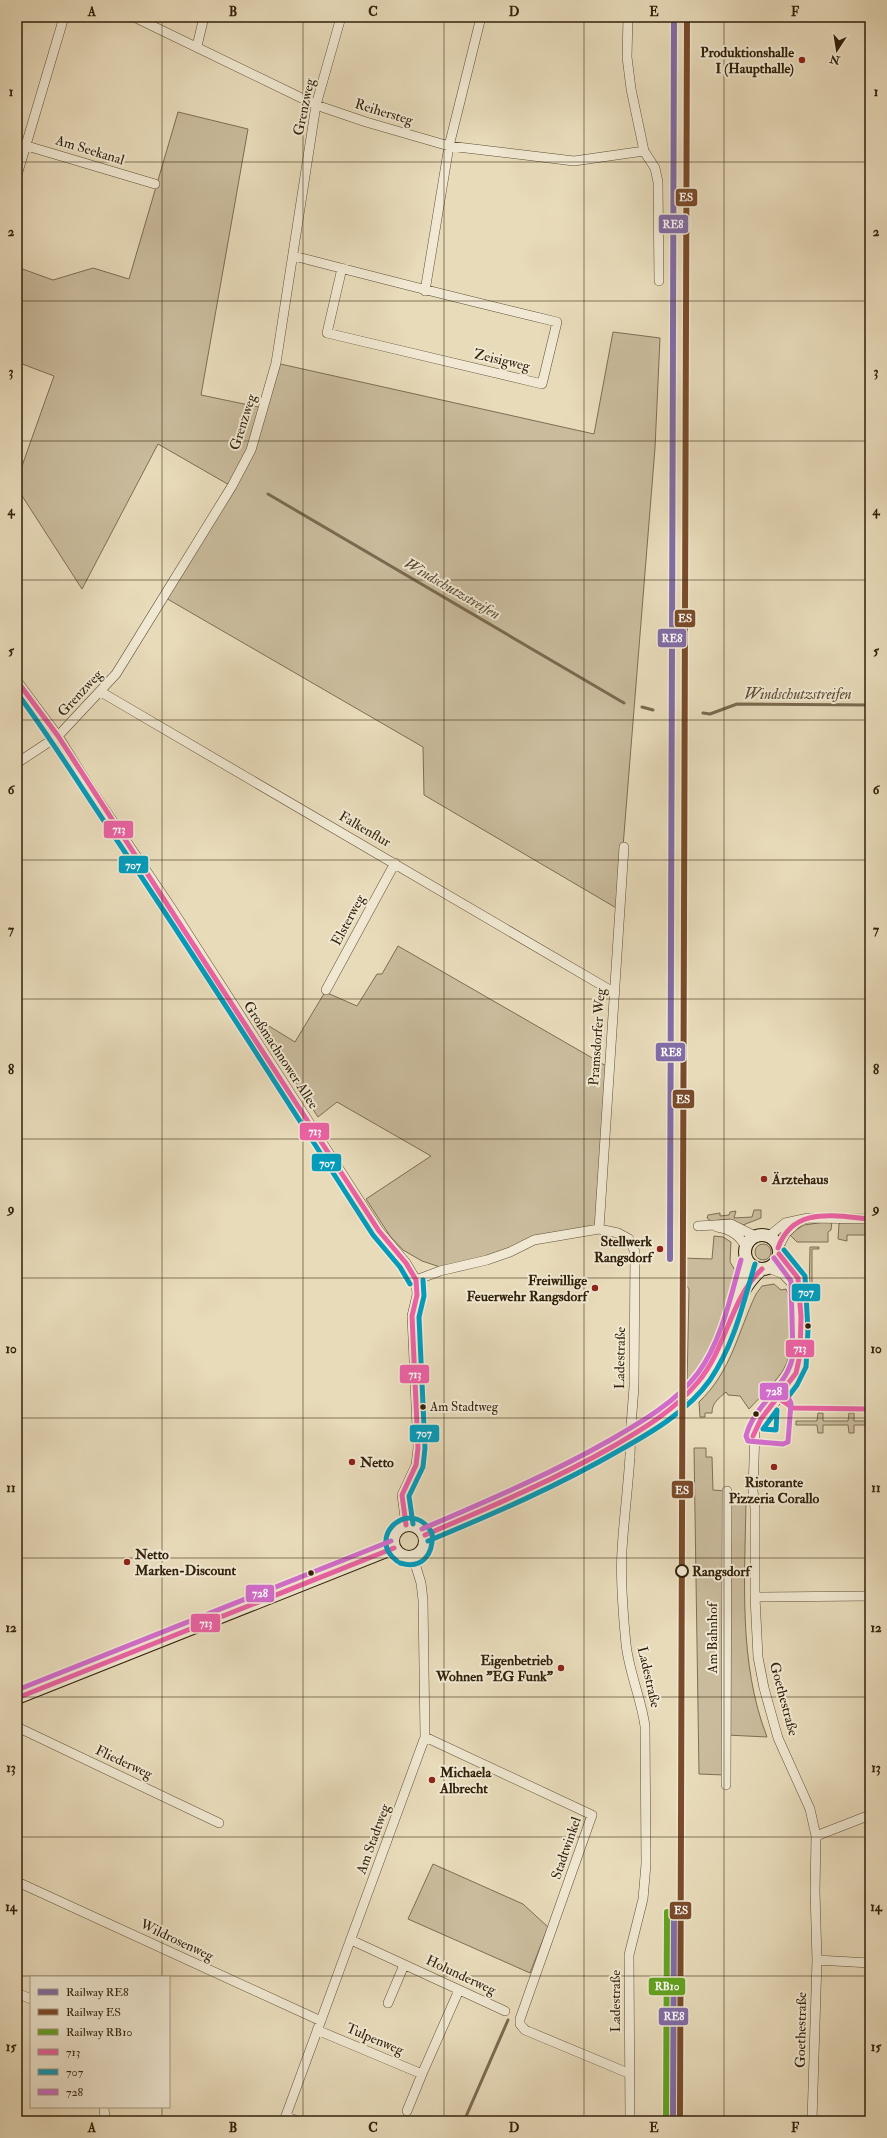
<svg xmlns="http://www.w3.org/2000/svg" width="887" height="2138" viewBox="0 0 887 2138" font-family="'IM FELL Double Pica',serif">
  <rect width="100%" height="100%" fill="#e8dbba"/>
  <filter id="stains"><feTurbulence type="fractalNoise" baseFrequency=".005" numOctaves="4"/><feColorMatrix values="0 0 0 0 .2 0 0 0 0 .09 0 0 0 0 .02 0 0 0 .5 -.17"/></filter>
  <radialGradient id="worn" r=".72"><stop offset=".6" stop-color="#630" stop-opacity="0"/><stop offset="1" stop-color="#630" stop-opacity=".3"/></radialGradient>
  <path fill="#c9bb9c" stroke="#7d6e53" d="M178,112L248,129L201,395L263,408L276,363L594,434L613,332L660,338L655,448L618,909L424,795L423,747L164,597L231,486L158,444L82,589L17,488V480L54,376L17,362V267L53,280L93,268L129,279Z
    M398,946L608,1067L599,1229L564,1233L510,1252L440,1267L422,1261L403,1250L390,1236L366,1199L431,1156L337,1102L318,1117L251,1015L295,1042L325,992L357,1006L377,974H382Z
    M754,1210H761V1218L743,1225L730,1219L711,1221L707,1218L708,1215L720,1213V1216L729,1215L730,1212L736,1211L734,1218L752,1217Z
    M832,1221L831,1230L828,1232V1242H797L789,1234L804,1225Z
    M841,1222L870,1223V1235H847V1241L838,1239L839,1224Z
    M714,1236L723,1237L731,1242L730,1262L738,1275C726,1315 714,1352 687,1385L689,1289L681,1278V1258L712,1259Z
    M755 1252a8 8 0 1 1 16 0a8 8 0 1 1-16 0Z
    M810,1247H819V1249H812V1292H819L818,1295H809Z
    M774,1284L781,1290L786,1289C797,1309 795,1353 782,1372C773,1385 760,1397 749,1409L740,1396L728,1395L726,1392C718,1399 712,1403 712,1413H705V1417H700L699,1402C731,1372 738,1332 756,1294L762,1286Z
    M818,1413H823V1421H848L849,1413H854V1421H870V1425H854V1433H849L848,1425H823V1433H818L817,1425H796V1421H817Z
    M694,1448H706V1457H712L713,1490L725,1491L726,1499H746C745,1579 738,1662 767,1737L726,1735L724,1775L699,1774Z
    M433,1864L523,1904L548,1927L530,1973L408,1919Z"/>
  <g fill="none" stroke-linecap="round" stroke-linejoin="round">
    <path stroke="#7a6a50" stroke-width="3" d="M268,494L624,703
      M642,707L653,710
      M703,713L710,714L737,704L870,705
      M464,2121L508,2020"/>
    <path stroke="#c3b697" stroke-width="12" stroke-dasharray="12 6" stroke-linecap="butt" d="M622,1441L670,1411L689,1393"/>
    <g stroke="#5f4f36" stroke-width="10">
      <path id="street" d="M134,17L316,105L366,122L449,146L574,161L644,151
        M628,17L627,57L631,89L644,151L655,168L658,182L659,281
        M197,46L204,17
        M17,143L155,184
        M17,175L64,17
        M294,256C382,279 469,301 557,322L542,384L327,333L342,268
        M425,291L449,146L481,17
        M17,681L58,736L89,786L170,906L379,1231L406,1263L416,1280
        M101,692L615,993
        M17,763L58,736L116,674L232,486L251,450L276,363L316,105L341,17
        M326,990L395,863
        M698,1226L731,1224L757,1237
        M717,1227C730,1229 741,1236 746,1248
        M599,1229L624,847
        M768,1237L785,1223L808,1218L870,1219
        M778,1248L786,1233L800,1220
        M779,1254L798,1278L799,1285L800,1365L790,1382L755,1430L753,1491L755,1508V1597L758,1657L764,1688L778,1738L810,1809L816,1836L815,1891L817,1960L812,2121
        M769,1268L783,1274L799,1291
        M416,1280L440,1271L487,1260L510,1252L534,1240L599,1229L618,1233L629,1239L635,1252L634,1387L631,1425
        M406,1525L402,1495L416,1465L418,1448L412,1316L417,1295L416,1280
        M755,1597L870,1596
        M17,1727L219,1823
        M425,1737L592,1815L520,2019V2024L525,2030L628,2073
        M726,1785L727,1491
        M816,1836L870,1815
        M22,1884L321,2021
        M351,1940L505,2011
        M817,1960L870,1963
        M17,1993L31,1999
        M388,2003L404,1965
        M317,2030L422,2074L459,1990
        M104,2107L105,2121
        M407,2111L422,2074
        M286,2116L297,2121
        M284,2121L425,1737L423,1600L421,1583L413,1557
        M630,2121L629,1955L643,1899L646,1864L645,1726C641,1698 629,1672 626,1644C623,1613 620,1580 622,1550C624,1518 628,1487 630,1456"/>
    </g>
    <g stroke="#31200a" stroke-width="14">
      <path id="secondary" d="M745 1252a17 17 0 1 1 34 0a17 17 0 1 1-34 0Z
        M739,1296L740,1282L748,1262
        M689,1393C701,1380 711,1367 719,1350C732,1323 737,1289 762,1269
        M393 1541a16 16 0 1 1 32 0a16 16 0 1 1-32 0Z
        M425,1535L546,1483L621,1442
        M17,1698L394,1548"/>
    </g>
    <use href="#street" stroke="#f0e8d2" stroke-width="9"/>
    <use href="#secondary" stroke="#f0e8d2" stroke-width="12"/>
    <g stroke="#5f4f36" stroke-width="10" stroke-linecap="butt">
      <path id="street-bridge" d="M630,1456L631,1425"/>
    </g>
    <use href="#street-bridge" stroke="#f0e8d2" stroke-width="9"/>
    <g stroke="#f0e8d2" stroke-width="8">
      <path id="bus-1" d="M17,681L58,736L379,1231L406,1263L416,1280
        M778,1248C793,1206 834,1216 870,1219
        M778,1398L793,1408L870,1409
        M753,1436L761,1419L796,1373L800,1355L801,1317L798,1278L779,1254
        M406,1525L402,1495L416,1465L418,1448L412,1316L417,1295L416,1280
        M425,1535C488,1508 552,1481 612,1447C643,1429 675,1410 698,1382C727,1347 730,1299 762,1269
        M17,1698L394,1548"/>
    </g>
    <g stroke="#f0e8d2" stroke-width="8">
      <path id="bus-2" d="M17,693C50,737 79,784 110,830C200,963 286,1100 373,1235L400,1267L410,1284
        M784,1250L805,1276L808,1330L806,1367L797,1385L788,1397
        M777,1410L776,1430L763,1429Z
        M413,1524L409,1496L423,1467L425,1448L419,1317L424,1296L423,1280
        M428,1541C493,1514 558,1486 620,1450C652,1432 688,1411 710,1380C734,1345 743,1304 755,1264
        M397,1561C365,1538 410,1495 432,1533C434,1553 423,1570 400,1563"/>
    </g>
    <g stroke="#f0e8d2" stroke-width="8">
      <path id="bus-3" d="M774,1258L791,1281L793,1355C788,1387 754,1404 746,1436L748,1441L783,1444L788,1442L791,1403L788,1397
        M422,1529C487,1501 551,1474 612,1439C643,1421 676,1402 698,1373C722,1340 730,1298 741,1260
        M17,1690L391,1541"/>
    </g>
    <use href="#bus-1" stroke="#ea62a3" stroke-width="5"/>
    <use href="#bus-2" stroke="#059bba" stroke-width="5"/>
    <use href="#bus-3" stroke="#d26ccc" stroke-width="5"/>
    <g stroke="#f0e8d2" stroke-width="9">
      <path id="rail-1" d="M670,1259L674,17
        M673,2121L674,1912"/>
    </g>
    <g stroke="#f0e8d2" stroke-width="9">
      <path id="rail-2" d="M680,2121L687,17"/>
    </g>
    <g stroke="#f0e8d2" stroke-width="9">
      <path id="rail-3" d="M666,2121L667,1912"/>
    </g>
    <use href="#rail-1" stroke="#816da6" stroke-width="6"/>
    <use href="#rail-2" stroke="#7a4b2a" stroke-width="6"/>
    <use href="#rail-3" stroke="#63a321" stroke-width="6"/>
  </g>
  <path fill="none" stroke="#31200a" stroke-width="1" stroke-opacity="0.55" d="M162,17V1977M303,17V2121M444,17V2121M584,17V2121M724,17V2121M17,162H870M17,301H870M17,441H870M17,580H870M17,720H870M17,860H870M17,999H870M17,1139H870M17,1278H870M17,1418H870M17,1558H870M17,1697H870M17,1837H870M17,1976H870M162,2107V2121"/>
  <g fill="#8f2418" stroke="#f0e8d2" stroke-width="1.5">
    <circle cx="802" cy="60" r="4"/>
    <circle cx="764" cy="1179" r="4"/>
    <circle cx="660" cy="1249" r="4"/>
    <circle cx="595" cy="1288" r="4"/>
    <circle cx="352" cy="1462" r="4"/>
    <circle cx="774" cy="1467" r="4"/>
    <circle cx="127" cy="1562" r="4"/>
    <circle cx="561" cy="1668" r="4"/>
    <circle cx="432" cy="1780" r="4"/>
  </g>
  <g fill="#31200a" stroke="#f0e8d2" stroke-width="1.5">
    <circle cx="808" cy="1326" r="3.5"/>
    <circle cx="423" cy="1407" r="3.5"/>
    <circle cx="756" cy="1414" r="3.5"/>
    <circle cx="311" cy="1573" r="3.5"/>
  </g>
  <circle fill="#f0e8d2" stroke="#31200a" stroke-width="2" cx="682" cy="1571" r="6"/>
  <g text-anchor="middle" dominant-baseline="central" stroke-width="4" stroke-linejoin="round" paint-order="stroke">
    <g font-size="13" fill="#31200a" stroke="#f0e8d2" text-anchor="start">
      <text x="430" y="1407">Am Stadtweg</text>
    </g>
    <g font-size="14" font-weight="bold" fill="#31200a" stroke="#f0e8d2" text-anchor="end">
      <text x="794" y="52">Produktionshalle<tspan x="794" dy="16">I (Haupthalle)</tspan></text>
      <text x="772" y="1179" text-anchor="start">Ärztehaus</text>
      <text x="652" y="1241">Stellwerk<tspan x="652" dy="16">Rangsdorf</tspan></text>
      <text x="587" y="1280">Freiwillige<tspan x="587" dy="16">Feuerwehr Rangsdorf</tspan></text>
      <text x="360" y="1462" text-anchor="start">Netto</text>
      <text x="774" y="1482" text-anchor="middle">Ristorante<tspan x="774" dy="16">Pizzeria Corallo</tspan></text>
      <text x="135" y="1554" text-anchor="start">Netto<tspan x="135" dy="16">Marken-Discount</tspan></text>
      <text x="553" y="1660">Eigenbetrieb<tspan x="553" dy="16">Wohnen "EG Funk"</tspan></text>
      <text x="440" y="1772" text-anchor="start">Michaela<tspan x="440" dy="16">Albrecht</tspan></text>
    </g>
    <g font-size="14" fill="#31200a" stroke="#f0e8d2">
      <text transform="translate(304 107) rotate(-78)">Grenzweg</text>
      <text transform="translate(384 112) rotate(17)">Reihersteg</text>
      <text transform="translate(90 150) rotate(17)">Am Seekanal</text>
      <text transform="translate(502 360) rotate(13)">Zeisigweg</text>
      <text transform="translate(243 422) rotate(-72)">Grenzweg</text>
      <text transform="translate(80 693) rotate(-47)">Grenzweg</text>
      <text transform="translate(365 829) rotate(30)">Falkenflur</text>
      <text transform="translate(348 920) rotate(-62)">Elsterweg</text>
      <text transform="translate(597 1037) rotate(-86)">Pramsdorfer Weg</text>
      <text transform="translate(281 1055) rotate(57)">Großmachnower Allee</text>
      <text transform="translate(620 1358) rotate(-89)">Ladestraße</text>
      <text transform="translate(712 1638) rotate(-90)">Am Bahnhof</text>
      <text transform="translate(649 1677) rotate(77)">Ladestraße</text>
      <text transform="translate(784 1699) rotate(75)">Goethestraße</text>
      <text transform="translate(124 1762) rotate(25)">Fliederweg</text>
      <text transform="translate(373 1839) rotate(-70)">Am Stadtweg</text>
      <text transform="translate(566 1848) rotate(-71)">Stadtwinkel</text>
      <text transform="translate(177 1940) rotate(25)">Wildrosenweg</text>
      <text transform="translate(461 1975) rotate(25)">Holunderweg</text>
      <text transform="translate(615 2001) rotate(-90)">Ladestraße</text>
      <text transform="translate(801 2030) rotate(-89)">Goethestraße</text>
      <text transform="translate(375 2039) rotate(23)">Tulpenweg</text>
    </g>
    <g font-size="14" font-weight="bold" fill="#31200a" stroke="#f0e8d2" text-anchor="start">
      <text x="692" y="1571">Rangsdorf</text>
    </g>
    <g font-size="15" font-style="italic" fill="#5b4b33" stroke="#f0e8d2">
      <text transform="translate(452 589) rotate(30)">Windschutzstreifen</text>
      <text x="798" y="694">Windschutzstreifen</text>
    </g>
  </g>
  <g stroke="#f0e8d2" stroke-width="1.5">
    <rect x="675" y="188" width="23" height="19" rx="4" fill="#7a4b2a"/>
    <rect x="658" y="214" width="31" height="20" rx="4" fill="#816da6"/>
    <rect x="674" y="609" width="22" height="19" rx="4" fill="#7a4b2a"/>
    <rect x="657" y="628" width="30" height="20" rx="4" fill="#816da6"/>
    <rect x="103" y="820" width="31" height="19" rx="4" fill="#ea62a3"/>
    <rect x="118" y="855" width="31" height="19" rx="4" fill="#059bba"/>
    <rect x="655" y="1042" width="31" height="20" rx="4" fill="#816da6"/>
    <rect x="672" y="1089" width="23" height="20" rx="4" fill="#7a4b2a"/>
    <rect x="299" y="1122" width="31" height="19" rx="4" fill="#ea62a3"/>
    <rect x="311" y="1153" width="31" height="19" rx="4" fill="#059bba"/>
    <rect x="791" y="1283" width="30" height="19" rx="4" fill="#059bba"/>
    <rect x="785" y="1339" width="30" height="19" rx="4" fill="#ea62a3"/>
    <rect x="399" y="1364" width="31" height="20" rx="4" fill="#ea62a3"/>
    <rect x="759" y="1382" width="30" height="19" rx="4" fill="#d26ccc"/>
    <rect x="409" y="1424" width="31" height="19" rx="4" fill="#059bba"/>
    <rect x="671" y="1480" width="23" height="19" rx="4" fill="#7a4b2a"/>
    <rect x="245" y="1584" width="30" height="19" rx="4" fill="#d26ccc"/>
    <rect x="190" y="1613" width="31" height="20" rx="4" fill="#ea62a3"/>
    <rect x="669" y="1901" width="23" height="19" rx="4" fill="#7a4b2a"/>
    <rect x="648" y="1977" width="38" height="19" rx="4" fill="#63a321"/>
    <rect x="658" y="2007" width="31" height="19" rx="4" fill="#816da6"/>
  </g>
  <g font-size="11" text-anchor="middle" font-weight="bold" fill="#fff">
    <text x="686" y="201">ES</text>
    <text x="673" y="228">RE8</text>
    <text x="685" y="622">ES</text>
    <text x="672" y="642">RE8</text>
    <text x="119" y="833">713</text>
    <text x="133" y="869">707</text>
    <text x="671" y="1056">RE8</text>
    <text x="683" y="1103">ES</text>
    <text x="315" y="1135">713</text>
    <text x="327" y="1167">707</text>
    <text x="806" y="1296">707</text>
    <text x="800" y="1352">713</text>
    <text x="415" y="1378">713</text>
    <text x="774" y="1395">728</text>
    <text x="424" y="1437">707</text>
    <text x="682" y="1494">ES</text>
    <text x="260" y="1597">728</text>
    <text x="206" y="1627">713</text>
    <text x="681" y="1914">ES</text>
    <text x="667" y="1990">RB10</text>
    <text x="674" y="2020">RE8</text>
  </g>
  <rect width="887" height="2138" fill="none" stroke="#e8dbba" stroke-width="44"/>
  <rect x="30" y="1976" width="140" height="132" fill="#f0e8d2" stroke="#a49882"/>
  <rect x="38" y="1989" width="20" height="6" fill="#816da6" stroke="#a49882"/>
  <text x="66" y="1996" font-size="12" fill="#31200a">Railway RE8</text>
  <rect x="38" y="2009" width="20" height="6" fill="#7a4b2a" stroke="#a49882"/>
  <text x="66" y="2016" font-size="12" fill="#31200a">Railway ES</text>
  <rect x="38" y="2029" width="20" height="6" fill="#63a321" stroke="#a49882"/>
  <text x="66" y="2036" font-size="12" fill="#31200a">Railway RB10</text>
  <rect x="38" y="2049" width="20" height="6" fill="#ea62a3" stroke="#a49882"/>
  <text x="66" y="2056" font-size="12" fill="#31200a">713</text>
  <rect x="38" y="2069" width="20" height="6" fill="#059bba" stroke="#a49882"/>
  <text x="66" y="2076" font-size="12" fill="#31200a">707</text>
  <rect x="38" y="2089" width="20" height="6" fill="#d26ccc" stroke="#a49882"/>
  <text x="66" y="2096" font-size="12" fill="#31200a">728</text>
  <g transform="translate(837 50) rotate(192)" stroke="#f0e8d2" stroke-width="3" paint-order="stroke">
  <path d="M0-3L7 15L0 10L-7 15Z" fill="#31200a"/>
  <text y="-6" font-size="11" font-weight="bold" text-anchor="middle" fill="#31200a">N</text>
  </g>
  <rect x="22" y="22" width="843" height="2094" fill="none" stroke="#31200a" stroke-width="1.5"/>
  <g font-size="13" text-anchor="middle" font-weight="bold" fill="#31200a">
    <text x="92" y="16">A</text>
    <text x="233" y="16">B</text>
    <text x="373" y="16">C</text>
    <text x="514" y="16">D</text>
    <text x="654" y="16">E</text>
    <text x="795" y="16">F</text>
    <text x="11" y="96">1</text>
    <text x="876" y="96">1</text>
    <text x="11" y="236">2</text>
    <text x="876" y="236">2</text>
    <text x="11" y="376">3</text>
    <text x="876" y="376">3</text>
    <text x="11" y="515">4</text>
    <text x="876" y="515">4</text>
    <text x="11" y="655">5</text>
    <text x="876" y="655">5</text>
    <text x="11" y="794">6</text>
    <text x="876" y="794">6</text>
    <text x="11" y="934">7</text>
    <text x="876" y="934">7</text>
    <text x="11" y="1074">8</text>
    <text x="876" y="1074">8</text>
    <text x="11" y="1213">9</text>
    <text x="876" y="1213">9</text>
    <text x="11" y="1353">10</text>
    <text x="876" y="1353">10</text>
    <text x="11" y="1492">11</text>
    <text x="876" y="1492">11</text>
    <text x="11" y="1632">12</text>
    <text x="876" y="1632">12</text>
    <text x="11" y="1772">13</text>
    <text x="876" y="1772">13</text>
    <text x="11" y="1911">14</text>
    <text x="876" y="1911">14</text>
    <text x="11" y="2051">15</text>
    <text x="876" y="2051">15</text>
    <text x="92" y="2132">A</text>
    <text x="233" y="2132">B</text>
    <text x="373" y="2132">C</text>
    <text x="514" y="2132">D</text>
    <text x="654" y="2132">E</text>
    <text x="795" y="2132">F</text>
  </g>
  <rect width="100%" height="100%" filter="url(#stains)"/>
  <rect width="100%" height="100%" fill="url(#worn)"/>
</svg>
